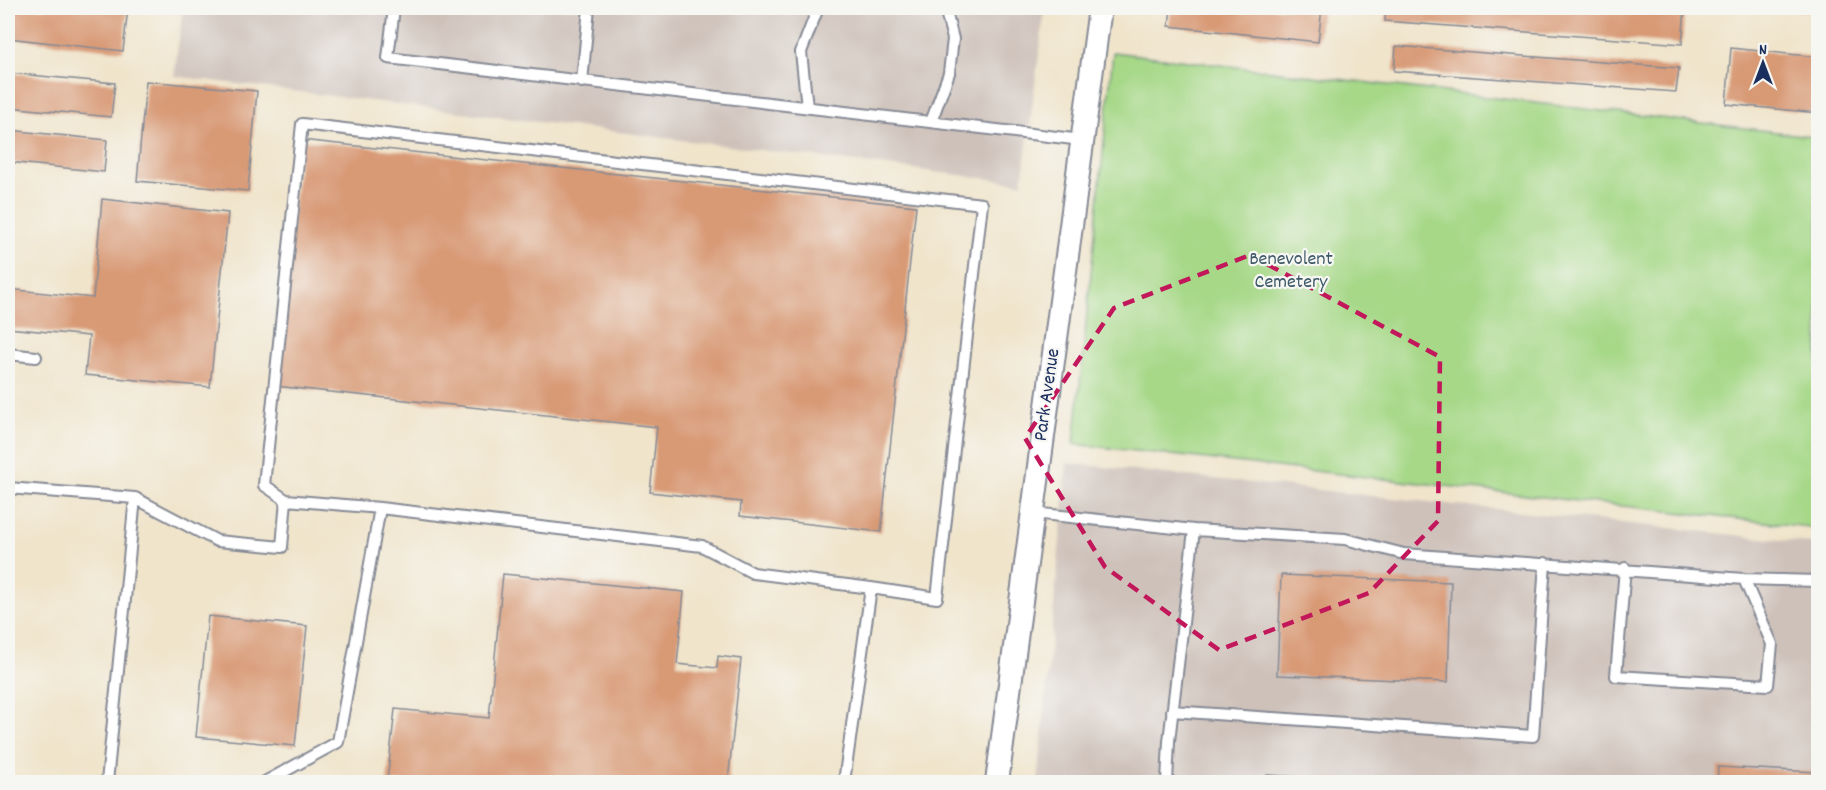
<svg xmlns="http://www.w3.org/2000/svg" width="1826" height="790" viewBox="0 0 1826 790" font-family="Dekko,sans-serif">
  <rect width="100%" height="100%" fill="#f6f6f2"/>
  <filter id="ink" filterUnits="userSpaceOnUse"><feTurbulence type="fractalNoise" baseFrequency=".0167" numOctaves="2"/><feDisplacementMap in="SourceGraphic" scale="12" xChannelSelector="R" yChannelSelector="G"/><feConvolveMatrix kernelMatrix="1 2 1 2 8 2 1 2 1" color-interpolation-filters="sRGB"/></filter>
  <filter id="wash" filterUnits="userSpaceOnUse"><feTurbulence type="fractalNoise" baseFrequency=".008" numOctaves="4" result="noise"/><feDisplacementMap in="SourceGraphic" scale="24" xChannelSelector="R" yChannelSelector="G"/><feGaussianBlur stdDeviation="1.35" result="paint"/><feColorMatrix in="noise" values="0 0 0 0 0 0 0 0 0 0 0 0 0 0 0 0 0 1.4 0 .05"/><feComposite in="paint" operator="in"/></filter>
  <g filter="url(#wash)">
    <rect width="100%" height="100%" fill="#f0e4cb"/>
    <path fill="#cec1ba" d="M183,8H1045L1022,183L174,76Z
      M1067,463L1818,544V782H1038Z"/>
    <path fill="#a6d887" stroke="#608472" stroke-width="1.5" d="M1113,52L1818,137V528L1074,444Z"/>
    <g id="blocks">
      <path fill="#d89974" d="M8,8H128L123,51L8,38Z
        M1171,8H1322L1318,42L1169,26Z
        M1386,8H1685L1682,44L1385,21Z
        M1786,8H1818V12L1786,9Z
        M1396,46L1679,68L1676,92L1394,71Z
        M1731,48L1818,57V113L1726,104Z
        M8,73L115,83L111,117L8,107Z
        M146,81L257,91L248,191L137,181Z
        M8,130L107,140L104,172L8,162Z
        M301,140L916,206L881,532L740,516L741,502L650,492L657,427L275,386Z
        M102,199L228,213L210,387L85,375L89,336L8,328V289L93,298Z
        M503,574L684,592L677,664L717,668L718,656L741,659L728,782H387L395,709L489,718Z
        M1281,575L1451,582L1448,682L1277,675Z
        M208,616L307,626L295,746L196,737Z
        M1718,767L1818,772V782H1717Z
        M1267,775L1376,781V782H1267Z"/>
    </g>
  </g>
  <g filter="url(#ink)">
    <use href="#blocks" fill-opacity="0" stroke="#868a94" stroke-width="1.5"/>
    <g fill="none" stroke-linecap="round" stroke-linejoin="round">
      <g stroke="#868a94" stroke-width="14">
        <path id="lane" d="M394,8L388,58L1082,140
          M582,82L589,8
          M807,107L801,52L818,8
          M931,122L949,73L953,39L945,8
          M8,354L36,357
          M8,488L135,498L217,541L282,547L286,500L380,508L702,546L753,573L871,588L844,782
          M286,500L264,485L302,124L982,204L937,598L871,588
          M1033,513L1194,530L1345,539L1404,554L1744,579L1818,581
          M1625,568L1616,676L1768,685L1772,644L1744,579
          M1172,711L1533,736L1545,563
          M107,782L135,498
          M265,782L338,742L380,508
          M1167,782L1169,741L1194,530"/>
      </g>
      <g stroke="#868a94" stroke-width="26">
        <path id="street" d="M997,782L1100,8"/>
      </g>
      <use href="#lane" stroke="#fff" stroke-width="10"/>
      <use href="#street" stroke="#fff" stroke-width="22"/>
    </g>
  </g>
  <path fill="none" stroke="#c2185b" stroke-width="4.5" stroke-dasharray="12 8" stroke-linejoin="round" d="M1250,255L1440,357L1438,521L1369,593L1219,650L1105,567L1025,438L1114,308Z"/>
  <g text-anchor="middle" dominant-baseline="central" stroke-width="4.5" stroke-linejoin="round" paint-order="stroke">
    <g font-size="20" fill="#3e5968" stroke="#f6f6f2">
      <text x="1291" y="260">Benevolent<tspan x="1291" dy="23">Cemetery</tspan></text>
    </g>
    <g font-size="20" fill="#1b2f5e" stroke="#f6f6f2">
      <text transform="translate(1048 395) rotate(-82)">Park Avenue</text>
    </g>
  </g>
  <rect width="1826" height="790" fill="none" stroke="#f6f6f2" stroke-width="30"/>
  <g transform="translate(1763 63)" stroke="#f6f6f2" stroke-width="4.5" paint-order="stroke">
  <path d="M0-4.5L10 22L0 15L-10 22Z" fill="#1b2f5e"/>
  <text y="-9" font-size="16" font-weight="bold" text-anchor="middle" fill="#1b2f5e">N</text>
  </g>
</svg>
